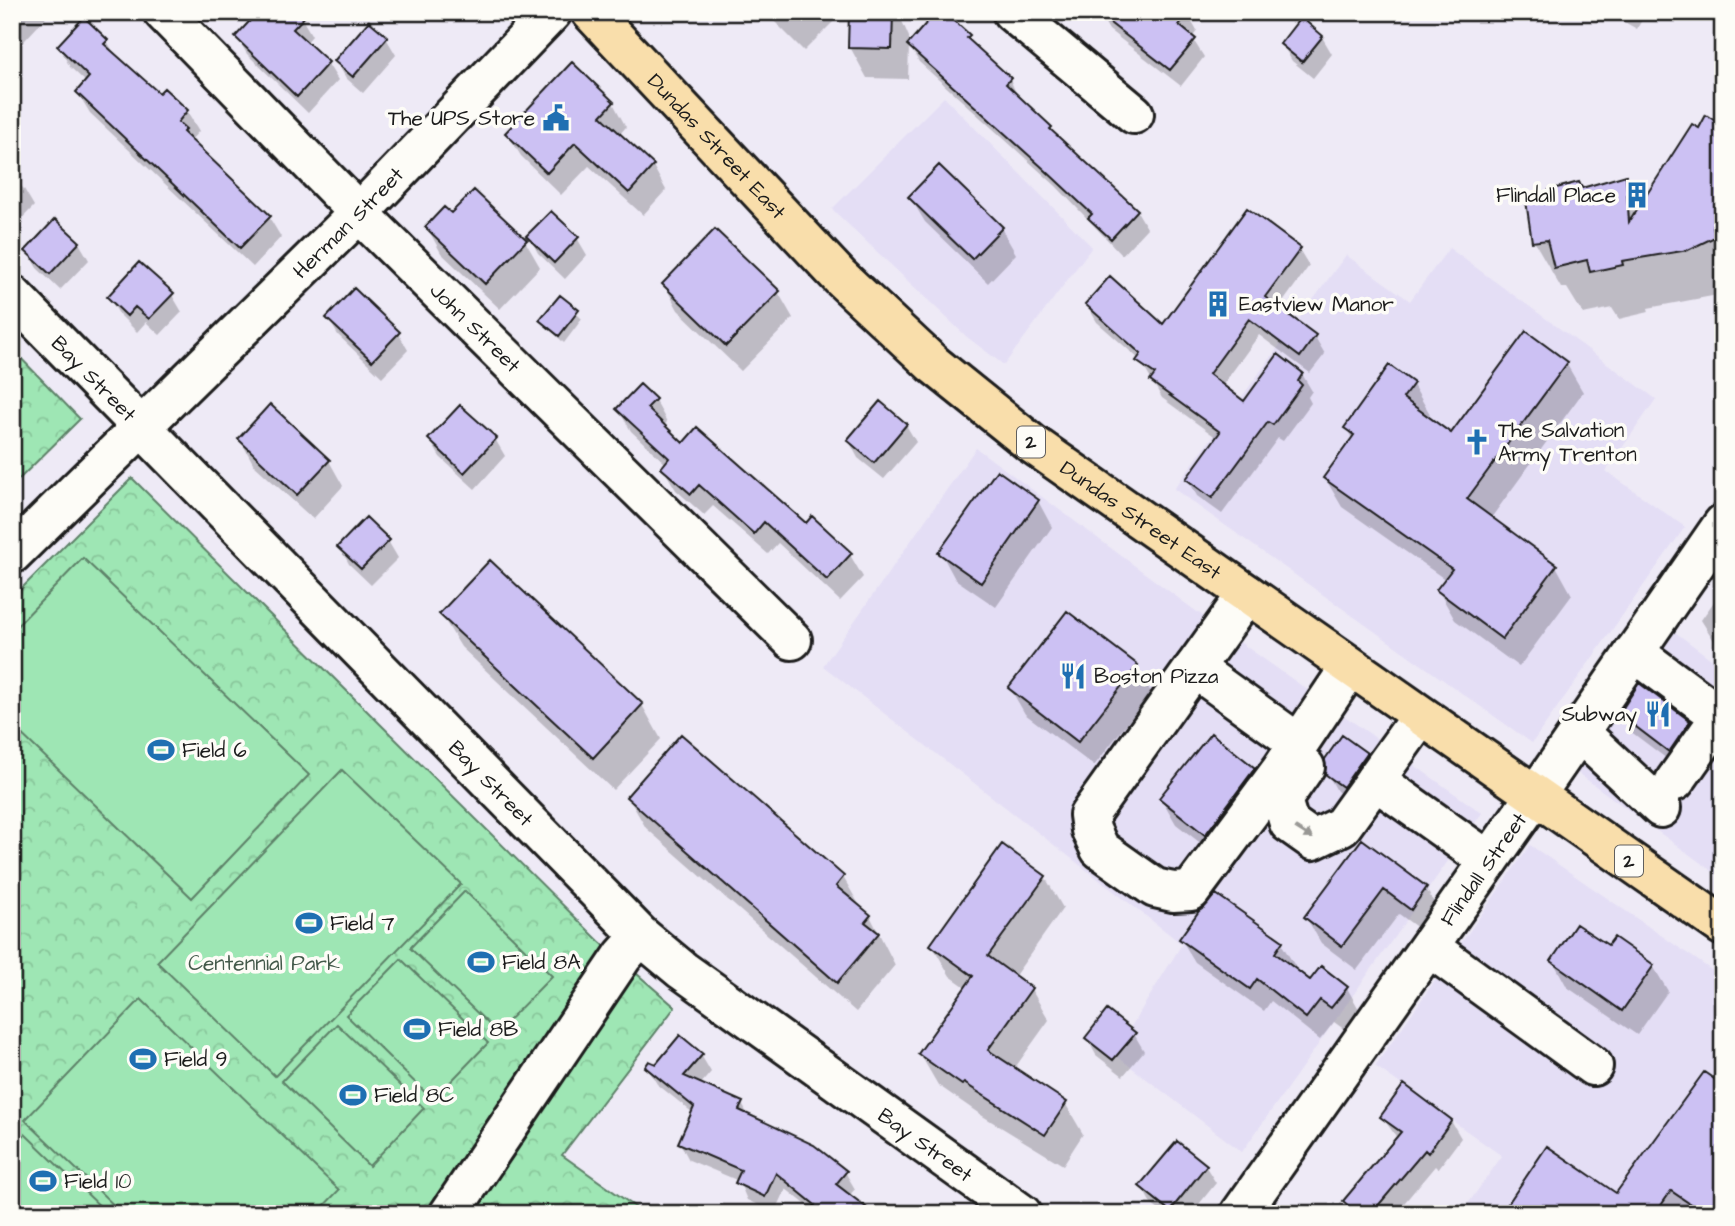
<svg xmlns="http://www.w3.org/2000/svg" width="1735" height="1226" viewBox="0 0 1735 1226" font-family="'Architects Daughter',sans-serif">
  <defs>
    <pattern id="park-crowns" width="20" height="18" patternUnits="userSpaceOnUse" patternTransform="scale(1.75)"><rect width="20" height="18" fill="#9ee6b4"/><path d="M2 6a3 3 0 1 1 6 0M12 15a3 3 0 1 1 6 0" fill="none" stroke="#88c59a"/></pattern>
  </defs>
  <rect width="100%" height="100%" fill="#eeeaf6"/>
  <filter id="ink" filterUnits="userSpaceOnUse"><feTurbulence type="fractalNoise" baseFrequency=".0143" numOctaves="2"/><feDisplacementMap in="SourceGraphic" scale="14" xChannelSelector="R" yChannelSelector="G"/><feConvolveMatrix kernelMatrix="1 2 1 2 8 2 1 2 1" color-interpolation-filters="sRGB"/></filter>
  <g filter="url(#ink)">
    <path fill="#e4def5" d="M944,97L1092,247L1004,365L967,337L832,209Z
      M1449,248L1656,399L1606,471L1685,527L1532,743L1174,489L1346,255L1410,301Z
      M976,448L1193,609L1482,813L1242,1152L1114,1054L1182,944L823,666Z
      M1663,623L1723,668V879L1564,763Z
      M1530,845L1723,978V1214H1473L1465,1208L1502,1156L1375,1066Z"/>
    <path fill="url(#park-crowns)" stroke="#5d8168" stroke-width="2" d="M12,349L80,419L12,486Z
      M132,478L599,941L675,1007L562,1155L645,1214H12V598Z"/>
    <path fill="#9ee6b4" stroke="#5d8168" stroke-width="2" d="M83,558L309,775L192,898L12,725V631Z
      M342,770L461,884L275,1076L157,962Z
      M465,891L552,976L497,1032L410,948Z
      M401,959L488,1043L433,1100L346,1015Z
      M141,999L339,1190L316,1214H123L25,1120Z
      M337,1024L424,1108L369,1166L282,1081Z
      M25,1134L108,1214H12V1148Z"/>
    <path fill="#0003" d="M12,12H51L13,53H12Z
      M765,12H843L804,51Z
      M851,12H898L909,37V45L942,12L1010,79L1018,98L1056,137L1137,211L1147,228L1122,255L1056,186L919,62L909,45L908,79L867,78L850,47Z
      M1606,12H1646L1637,29Z
      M1099,13L1187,14L1197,31L1192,38L1204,57L1181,86L1109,30Z
      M302,19L312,36L306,43L328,64L338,80L308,113L247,54L237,37Z
      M84,20L107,41L117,58L159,96L187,111L199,131L191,140L269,217L281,237L253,267L90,113L78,93L87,83L70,67L59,47Z
      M1322,37L1332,54L1313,78L1292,61L1282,44Z
      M386,38L396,55L363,93L346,78L336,61Z
      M572,65L613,103L626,127L619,135L653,166L666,190L643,215L589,166L561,195L521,156L507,133Z
      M1723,128V294L1648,308L1649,312L1619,319L1612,308L1583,314L1567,288H1561L1534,241L1554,200L1625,177L1641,206L1700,131Z
      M12,178L24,189L34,206L12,229Z
      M910,197L1001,228L1016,254L988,283L925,222Z
      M452,216L525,241L540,267L500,309L441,253L427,227Z
      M55,222L79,243L89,260L60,290L37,268L27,251Z
      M529,236L577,238L587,255L565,279L538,253Z
      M1299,249L1309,266L1278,309L1315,337L1325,354L1310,373L1259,335L1222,386L1244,403L1278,357L1302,374L1312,391L1308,397L1311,403L1283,441L1278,438L1222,514L1197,496L1188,479L1217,438L1162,398L1139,359L1097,322L1087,305L1163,326Z
      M664,284L778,292L793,318L741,371L678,310Z
      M172,295L182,312L160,335L146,322L137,332L119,314L109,298Z
      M560,297L582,319L564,343L541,321Z
      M328,318L398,333L408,350L382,377L338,335Z
      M1566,363L1583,392L1491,518L1556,566L1572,595L1519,667L1455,620L1438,590L1446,580L1342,507L1325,478L1353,440L1346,428L1413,385L1430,414L1427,418L1452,436Z
      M655,400L667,422L663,426L683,445L850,555L863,577L840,601L778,543L768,554L713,506L704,515L676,490L663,468L666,464L631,431L618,409Z
      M906,425L916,442L884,479L858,458L849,441Z
      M240,439L329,461L343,486L313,519L254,465Z
      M495,439L505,456L475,489L440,457L430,440Z
      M1038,501L1052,527L996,607L955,579L941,553Z
      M388,541L398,558L371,585L349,564L340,547Z
      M1718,596L1723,600V655L1701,620Z
      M441,614L642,705L661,739L613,790L461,647Z
      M1136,666L1151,692L1094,766L1025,714L1010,688Z
      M1640,686L1689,722L1699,739L1679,768L1630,731L1621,714Z
      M1366,754L1376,771L1353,803L1337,791L1327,773Z
      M1254,769L1268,795L1221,859L1176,824L1161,798Z
      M628,797L843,877L861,908L870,916L895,965L856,1012L646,828Z
      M1363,842L1426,889L1441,914L1426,934L1399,914L1357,970L1321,943L1306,917Z
      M1045,877L1063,908L1014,977L1031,989L1049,1020L1014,1069L1065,1103L1083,1134L1063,1165L981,1115L938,1085L920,1054L967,988L950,976L932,945Z
      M1181,939L1281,943L1295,966L1293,969L1311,983L1347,988L1360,1011L1345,1030L1334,1022L1320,1040L1271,1001L1264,1011L1195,962Z
      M1553,961L1653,966L1668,991L1637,1035L1567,987Z
      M1134,1034L1144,1051L1123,1076L1096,1055L1087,1038Z
      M701,1055L711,1072L700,1085L742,1104L749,1117L845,1172L855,1189L849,1196L813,1210L786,1189L775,1213L747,1200L739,1181L689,1160L680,1143L693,1113L657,1084L647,1067Z
      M1404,1087L1451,1121L1461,1138L1438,1169L1435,1166L1395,1214H1352L1345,1201L1398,1139L1382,1117Z
      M1723,1087V1214H1510L1617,1195Z
      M1206,1167L1216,1183L1191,1214H1164L1151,1204L1142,1187Z"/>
    <path fill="#ccc1f3" stroke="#1c1c1c" stroke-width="2" d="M258,12H309L293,29L329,62L297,97L235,37Z
      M849,12H893L892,49L848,48Z
      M936,12H945L970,35L967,38L1011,78L1006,84L1052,127L1050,129L1138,210L1111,239L1088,218L1092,214L1044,169L907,45Z
      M1096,12H1189L1179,25L1196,39L1170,70Z
      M84,17L108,40L104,44L159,93L164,88L188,110L178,122L186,129L183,132L271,216L240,248L76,92L89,77L57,46Z
      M1301,17L1323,36L1302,62L1280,44Z
      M369,21L388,37L353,77L334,61Z
      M572,62L614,102L601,116L654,165L629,193L575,143L547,173L505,133Z
      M1706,115L1723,126V212L1713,226L1715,237L1688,250L1622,261L1623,265L1590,272L1587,260L1554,268L1547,240L1532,242L1526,201L1552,199L1549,190L1579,182L1582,188L1626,175L1629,222L1692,124L1699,128Z
      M939,165L1003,227L972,259L908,197Z
      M474,190L527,240L485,284L425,227L444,207L451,213Z
      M1247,208L1301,248L1265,297L1316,335L1300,357L1249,319L1209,374L1244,401L1278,354L1303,373L1298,381L1302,385L1273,425L1268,422L1212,498L1186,479L1220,432L1150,381L1155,374L1136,361L1141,354L1085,304L1110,276L1163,324Z
      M551,211L579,237L554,263L526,236Z
      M55,219L80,242L50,274L25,251Z
      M715,229L780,291L726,346L662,284Z
      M139,262L174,293L149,319L135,307L127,316L107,297Z
      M354,288L400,332L372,361L326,318Z
      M560,295L579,310L559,336L539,320Z
      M1526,331L1568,362L1467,499L1557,565L1502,639L1436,590L1452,569L1323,478L1354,435L1344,428L1389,365L1414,383L1403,398L1451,433Z
      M640,384L656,399L647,408L683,443L697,427L806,523L812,516L852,553L827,580L764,522L754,534L699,485L691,494L661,468L669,458L616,409Z
      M880,401L907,424L874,463L847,440Z
      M270,404L330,460L297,495L238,439Z
      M460,405L497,438L464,473L428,439Z
      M997,470L1039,500L981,583L938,553Z
      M366,517L390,540L361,569L337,547Z
      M490,560L643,704L593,758L439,614Z
      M1067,611L1138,665L1078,742L1008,688Z
      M1639,683L1690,721L1669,752L1619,714Z
      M1211,733L1255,768L1205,835L1159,798Z
      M681,734L844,876L836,886L871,915L865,922L879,933L837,983L626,797Z
      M1342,735L1367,753L1343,787L1325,774V759Z
      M1362,839L1427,887L1411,910L1384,890L1342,946L1304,917Z
      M1002,844L1046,876L988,956L1032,988L988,1050L1067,1102L1045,1135L964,1083L962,1085L918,1054L973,976L930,945Z
      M1216,894L1283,941L1275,953L1310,980L1321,966L1348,987L1331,1008L1320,1000L1306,1018L1257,979L1250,989L1179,939L1199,911Z
      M1576,924L1608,945L1614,937L1654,965L1622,1011L1551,961Z
      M1107,1010L1136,1033L1113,1060L1085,1038Z
      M680,1035L703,1054L684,1076L743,1102L739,1110L814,1145L847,1171L836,1184L875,1214H808L815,1205L776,1173L765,1197L735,1183L741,1170L678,1143L694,1107L645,1067L649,1061L656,1064Z
      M1704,1072L1723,1085V1214H1705L1671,1191L1655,1214H1501L1547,1146L1616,1193Z
      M1404,1084L1452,1120L1428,1153L1425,1150L1371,1214H1358L1343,1201L1401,1132L1380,1117Z
      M1177,1141L1207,1165L1170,1211L1139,1186Z"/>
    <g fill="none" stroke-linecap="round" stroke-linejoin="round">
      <g stroke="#1c1c1c" stroke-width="44">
        <g id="minor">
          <path id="s1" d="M163,12L359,213L792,640"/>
          <path d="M1012,12L1134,114"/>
          <path id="s2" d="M12,295L641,936L682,970L1022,1214"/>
          <path id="s3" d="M12,554L359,213L552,12"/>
          <path d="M1247,594L1089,815L1091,830L1100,849L1155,888L1173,892L1191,891L1281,770L1350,667"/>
          <path d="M1634,652L1704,704"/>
          <path d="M1194,668L1298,743"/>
          <path d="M1579,732L1661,808"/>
          <path d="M1305,767L1282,800L1289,823L1313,840L1342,826L1421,716"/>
          <path d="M1375,780L1489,861"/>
          <path d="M1675,781L1723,713"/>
          <path d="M1429,947L1593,1066"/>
          <path d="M449,1214L623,956L641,936"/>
          <path id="s4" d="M1240,1214L1535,796L1723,524"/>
        </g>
      </g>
      <g stroke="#1c1c1c" stroke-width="44">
        <g id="major">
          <path id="s5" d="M591,12L840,277L933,364L1031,443L1723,926"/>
        </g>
      </g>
      <use href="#minor" stroke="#fdfcf7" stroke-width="38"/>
      <use href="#major" stroke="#f9deab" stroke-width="38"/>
    </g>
    <defs><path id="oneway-solid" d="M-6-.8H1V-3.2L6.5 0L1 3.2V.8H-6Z" transform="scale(1.75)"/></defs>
    <use fill="#989794" href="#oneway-solid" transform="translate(1304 833) rotate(32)"/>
  </g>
  <defs>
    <g id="civic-bare" transform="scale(2.1)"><path d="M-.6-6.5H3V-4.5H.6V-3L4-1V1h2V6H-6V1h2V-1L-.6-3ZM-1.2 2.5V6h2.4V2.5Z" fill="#1f6fb2" stroke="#fdfcf7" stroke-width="2.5" paint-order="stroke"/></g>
    <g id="building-bare" transform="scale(2.1)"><path d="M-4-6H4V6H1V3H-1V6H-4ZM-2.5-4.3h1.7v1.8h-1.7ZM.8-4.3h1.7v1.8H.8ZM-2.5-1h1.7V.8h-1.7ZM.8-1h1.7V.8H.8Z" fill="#1f6fb2" stroke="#fdfcf7" stroke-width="2.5" paint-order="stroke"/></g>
    <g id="church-bare" transform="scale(2.1)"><path d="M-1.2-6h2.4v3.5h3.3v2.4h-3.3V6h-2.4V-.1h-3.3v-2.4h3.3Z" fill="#1f6fb2" stroke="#fdfcf7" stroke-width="2.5" paint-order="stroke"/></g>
    <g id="restaurant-bare" transform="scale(2.1)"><path d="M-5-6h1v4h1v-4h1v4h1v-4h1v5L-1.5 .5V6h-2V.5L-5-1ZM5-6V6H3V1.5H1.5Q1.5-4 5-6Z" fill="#1f6fb2" stroke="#fdfcf7" stroke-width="2.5" paint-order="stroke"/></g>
    <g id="stadium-bare" transform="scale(2.1)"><path d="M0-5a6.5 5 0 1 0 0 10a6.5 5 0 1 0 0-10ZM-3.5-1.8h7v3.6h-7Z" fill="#1f6fb2" stroke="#fdfcf7" stroke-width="2.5" paint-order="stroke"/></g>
  </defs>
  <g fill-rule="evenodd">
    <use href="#civic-bare" x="556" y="118"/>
    <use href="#building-bare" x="1637" y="195"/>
    <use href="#building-bare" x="1218" y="304"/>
    <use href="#church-bare" x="1477" y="442"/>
    <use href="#restaurant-bare" x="1073" y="676"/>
    <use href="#restaurant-bare" x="1658" y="714"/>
    <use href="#stadium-bare" x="161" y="750"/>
    <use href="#stadium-bare" x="309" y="923"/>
    <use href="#stadium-bare" x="481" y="962"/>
    <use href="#stadium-bare" x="417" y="1029"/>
    <use href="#stadium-bare" x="143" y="1059"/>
    <use href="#stadium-bare" x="353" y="1095"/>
    <use href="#stadium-bare" x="43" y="1181"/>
  </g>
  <g text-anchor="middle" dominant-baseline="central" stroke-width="7" stroke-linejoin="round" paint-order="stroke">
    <g fill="#fdfcf7" stroke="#605f5e" stroke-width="2">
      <rect x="1017" y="426.5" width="28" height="31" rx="5"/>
      <rect x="1615" y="845.5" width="28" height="31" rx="5"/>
    </g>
    <g font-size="19" font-weight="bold" fill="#1c1c1c">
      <text x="1031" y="442">2</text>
      <text x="1629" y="861">2</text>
    </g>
    <g font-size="21" fill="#1c1c1c" stroke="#fdfcf7" text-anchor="start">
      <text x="535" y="118" text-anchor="end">The UPS Store</text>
      <text x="1616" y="195" text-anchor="end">Flindall Place</text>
      <text x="1239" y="304">Eastview Manor</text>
      <text x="1498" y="430">The Salvation<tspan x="1498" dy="24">Army Trenton</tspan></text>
      <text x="1094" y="676">Boston Pizza</text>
      <text x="1637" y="714" text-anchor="end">Subway</text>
      <text x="182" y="750">Field 6</text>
      <text x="330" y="923">Field 7</text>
      <text x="502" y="962">Field 8A</text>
      <text x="438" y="1029">Field 8B</text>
      <text x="164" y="1059">Field 9</text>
      <text x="374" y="1095">Field 8C</text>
      <text x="64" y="1181">Field 10</text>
    </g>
    <g font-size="21" fill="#1c1c1c" stroke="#fdfcf7">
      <text stroke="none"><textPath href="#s5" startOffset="184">Dundas Street East</textPath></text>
      <text stroke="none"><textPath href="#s3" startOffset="472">Herman Street</textPath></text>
      <text stroke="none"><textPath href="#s1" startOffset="444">John Street</textPath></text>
      <text stroke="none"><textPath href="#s2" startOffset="117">Bay Street</textPath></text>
      <text stroke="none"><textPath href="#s5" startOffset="751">Dundas Street East</textPath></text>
      <text stroke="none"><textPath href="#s2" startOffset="684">Bay Street</textPath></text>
      <text stroke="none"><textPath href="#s4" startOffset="422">Flindall Street</textPath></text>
      <text stroke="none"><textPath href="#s2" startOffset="1251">Bay Street</textPath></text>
    </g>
    <g font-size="21" fill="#43594a" stroke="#fdfcf7">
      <text x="264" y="963">Centennial Park</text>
    </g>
  </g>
  <rect width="1735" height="1226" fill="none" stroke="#fdfcf7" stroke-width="42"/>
  <rect x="21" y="21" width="1693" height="1184" fill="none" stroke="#1c1c1c" stroke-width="2.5" filter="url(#ink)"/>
</svg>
